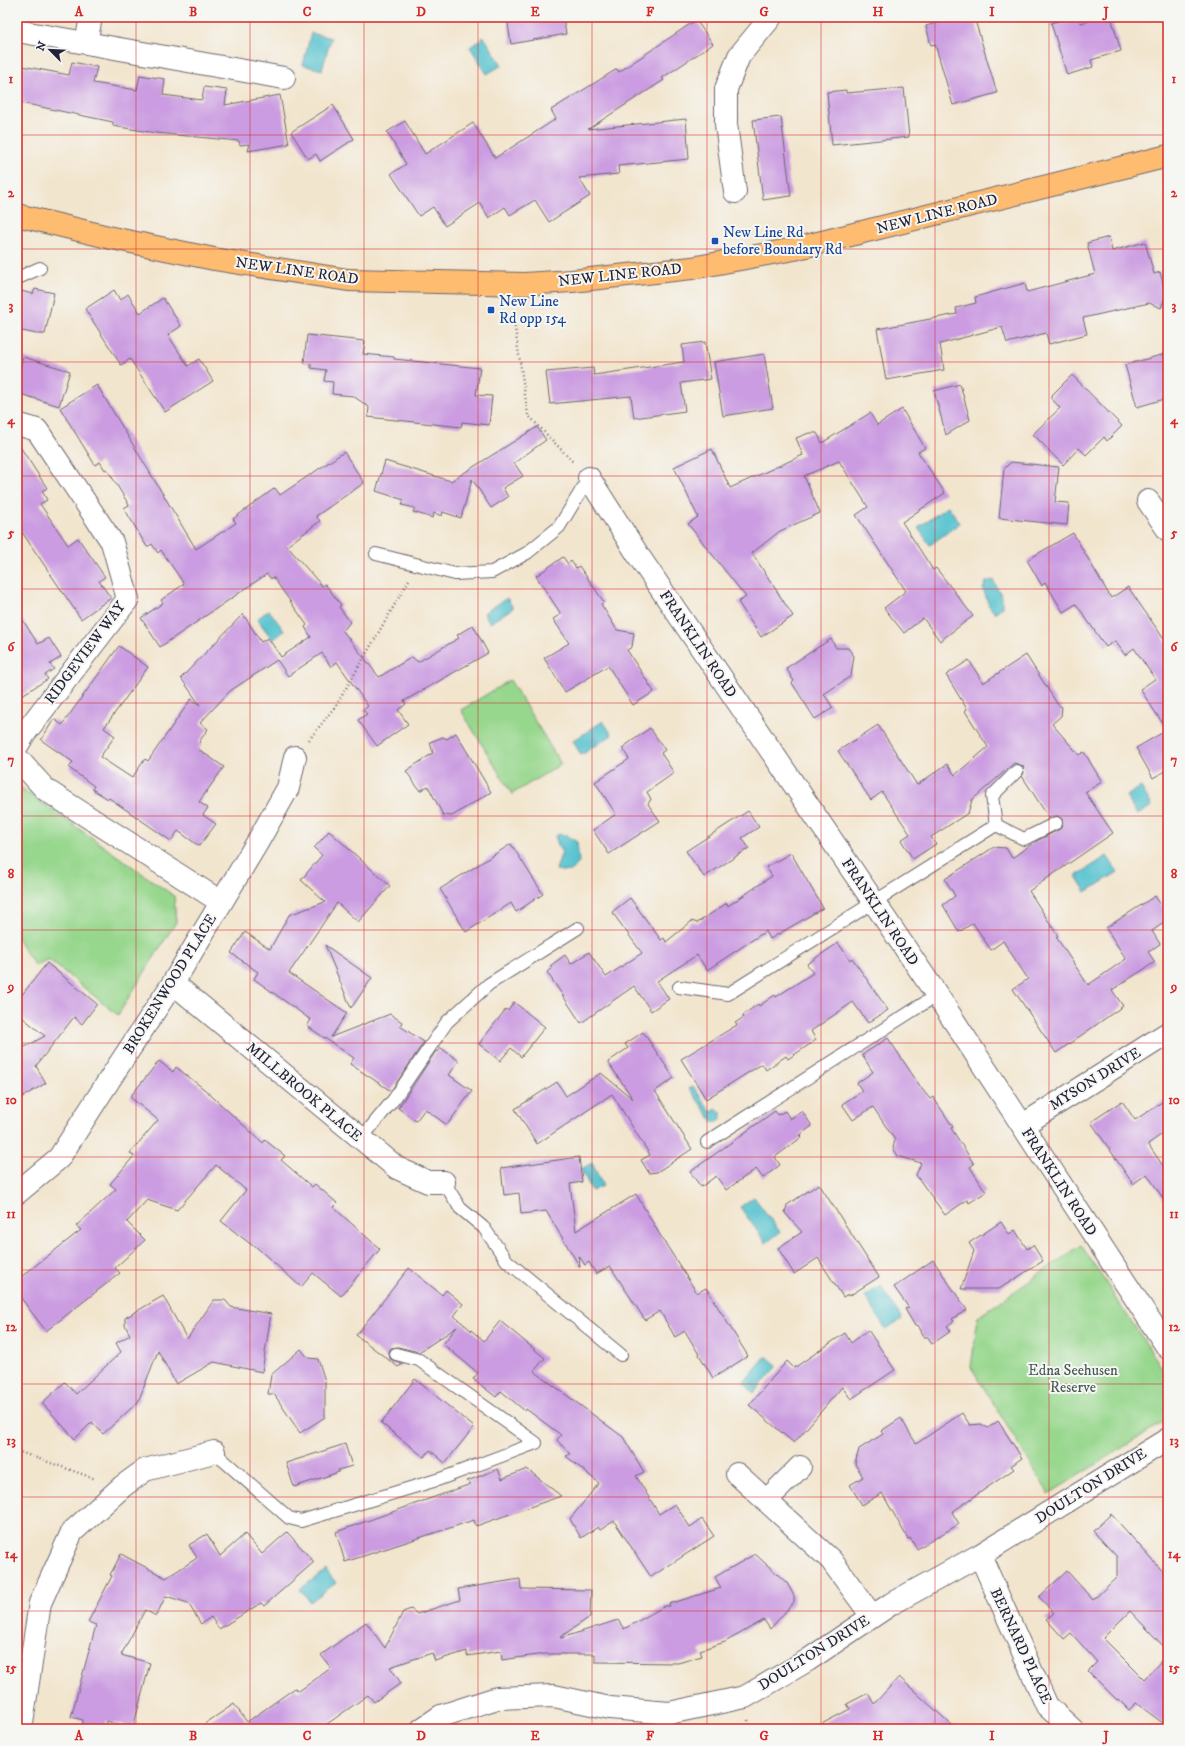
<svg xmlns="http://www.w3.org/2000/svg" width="1185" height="1746" viewBox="0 0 1185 1746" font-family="'IM FELL DW Pica',serif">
  <rect width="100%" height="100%" fill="#f6f6f2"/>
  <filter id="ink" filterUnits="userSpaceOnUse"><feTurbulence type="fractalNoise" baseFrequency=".025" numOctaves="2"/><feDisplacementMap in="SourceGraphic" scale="8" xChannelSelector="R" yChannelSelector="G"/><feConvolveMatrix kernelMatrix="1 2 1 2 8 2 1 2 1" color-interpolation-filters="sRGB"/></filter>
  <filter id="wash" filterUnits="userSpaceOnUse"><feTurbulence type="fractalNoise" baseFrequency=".012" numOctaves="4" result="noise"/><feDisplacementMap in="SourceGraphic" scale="16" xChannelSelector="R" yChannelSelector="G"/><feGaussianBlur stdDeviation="0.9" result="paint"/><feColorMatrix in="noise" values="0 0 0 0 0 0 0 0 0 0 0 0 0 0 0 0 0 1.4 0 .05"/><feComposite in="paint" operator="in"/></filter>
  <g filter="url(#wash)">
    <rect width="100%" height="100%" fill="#f2e5ce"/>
    <path fill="#97d78d" stroke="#5c7c64" d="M510,680L561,764L512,794L461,710Z
      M17,785L174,896L176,922L118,1015L48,959L35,966L17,938Z
      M1081,1245L1168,1377V1419L1049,1494L971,1367L978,1317Z"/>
    <path fill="#57c3cf" stroke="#3c7285" d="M311,33L331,38L322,70L303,65Z
      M484,37L502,65L487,74L470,47Z
      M948,506L960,523L930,545L918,528Z
      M993,580L1002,597V607L996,612H994L989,606L983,589L986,582Z
      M507,598L513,608L490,623L484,613Z
      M269,610L284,631L273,640L257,619Z
      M603,721L612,735L581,755L573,741Z
      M1141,787L1152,806L1137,815L1126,796Z
      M560,834L565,835L577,842L579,862C571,874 569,872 556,870L562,851L558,845L555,836Z
      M1107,856L1118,872L1086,892L1076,876Z
      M693,1086L711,1112L717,1109L721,1112V1119L714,1123L689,1088Z
      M592,1163L603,1186L592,1191L581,1169Z
      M754,1197L780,1232L766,1243L740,1207Z
      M881,1286L902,1319L886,1329L865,1296Z
      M766,1356L778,1366L754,1393L743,1383Z
      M326,1570L336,1583L310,1602L300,1589Z"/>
    <g id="blocks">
      <path fill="#cb9ce1" d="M507,17H563L566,34L511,44Z
        M956,17H974L997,93L953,105L935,44L931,45L926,26Z
        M1070,17H1079L1081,23L1102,17H1111L1121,51L1091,60L1093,67L1067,75L1051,23Z
        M696,20L713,44L662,78L664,80L588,129L686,119L689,159L618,166L619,174L579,178L590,196L549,222L535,200L510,215L505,207L489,218L480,203L445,226L433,207L419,216L391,174L406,164L387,132L405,121L425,154L473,123L495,158L556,119L551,110L617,69L619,72Z
        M72,62L97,67L93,83L137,90L140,75L165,79L163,95L202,100L204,87L227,90L225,105L280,95L289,144L248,151L250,144L240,145L239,141L156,133L113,126V122L17,102V65L69,75Z
        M904,88L909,137L832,145L827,92L846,90V93Z
        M333,105L354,139L320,161L316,154L308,159L291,132Z
        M781,117L791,196L763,200L753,120Z
        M1109,237L1112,251L1145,242L1154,274L1160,272L1166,295L1161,308L1149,303L1083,318L1087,334L1049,344L1046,333L1007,343L1002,327L940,344L944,370L886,380L877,329L957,314L956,308L976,303L975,297L1025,283L1027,292L1095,274L1087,243Z
        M35,289L54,293L45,334H37L17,330V290L33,294Z
        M114,290L120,300L128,294L140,313L163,298L181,326L168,335L188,366L199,359L213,381L165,412L130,359L121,365L85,309Z
        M307,335L365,341L363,354L394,357V359L480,368L476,395L492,396L489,425L462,422L461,427L368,417L369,407L353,396L332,394L333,382L324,381L326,370L311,368V364L304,363Z
        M705,342L711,379L681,383L685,411L634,418L631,396L550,404L546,372L593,368L594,375L684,362L682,345Z
        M1168,353V398L1137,407L1125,365Z
        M764,354L773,408L723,416L714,362Z
        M23,357L70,371L59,406L17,393V376Z
        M1072,375L1122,426L1107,441L1104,437L1086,455L1079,448L1063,465L1033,434L1060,408L1050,397Z
        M960,384L970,420L946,435L934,391Z
        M97,385L196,549L236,523L233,519L275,488L280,495L344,452L364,483L316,516L320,521L287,546L322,586L325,584L341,605L339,607L350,622L343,631L379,677L412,657L418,662L459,638L457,635L473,625L488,653L404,701L406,704L398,710L408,724L377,746L358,720L367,714L363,710L368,706L337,662L331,667L322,653L288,676L277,660L230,691L200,723L208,729L199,742L201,744L198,749L224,767L199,802L208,808L203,815L216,824L199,846L178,831L171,841L109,798L108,799L92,789L94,786L69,768L73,762L41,740L54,719L62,725L119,646L148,667L104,728L115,736L100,757L132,778L145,759L148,761L191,699L200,705L181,678L243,614L261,642L268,638L281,657L311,637L305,627L307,625L273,577L271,579L267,574L160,647L141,618L163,603L161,600L184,584L161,550L158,553L152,544L147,547L124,508L129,505L107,469L105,470L100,462L95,465L60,408Z
        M902,409L925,448L918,452L945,493L902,522L933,570L936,568L973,616L940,641L923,618L904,633L884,608L906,591L856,515L868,507L839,461L804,476L820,513L780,531L752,553L793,616L761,637L738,602L746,597L688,524L698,517L674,467L712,449L730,488L803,455L796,438L809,433H817L822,443L870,413L877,425Z
        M537,427L546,440L514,463L523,476L503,488L508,497L491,508L472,479L461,518L443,512L442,516L434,513L433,518L413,512L415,508L402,505L404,500L376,491L385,461L451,481Z
        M17,442L47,488L42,491L47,500L40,504L68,545L78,538L105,577L99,581L111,598L81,619L17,525Z
        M1011,462L1059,467L1055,502L1069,503L1067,525L999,518L1004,469Z
        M1073,533L1111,598L1128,587L1168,645V769L1153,778L1136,748L1167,730L1140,689L1155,679L1134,648L1125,655L1115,641L1106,647L1076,604L1063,612L1045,582L1042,586L1027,560Z
        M563,557L568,564L571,561L576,568L579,566L604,602L601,604L617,630L634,633L632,647L627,650L654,692L633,705L608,666L565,692L544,658L569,643L553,619L561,614L536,576Z
        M17,611L38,644L49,638L61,657L50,664L54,669L45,675L48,679L17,698Z
        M831,639L836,648H848L854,656L851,676L824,694L833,708L815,719L792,683L794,681L786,668Z
        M1026,655L1058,705L1062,707L1061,716L1052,724L1079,755L1084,752L1102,782L1085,792L1113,833L1029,891L1058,936L1056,937L1088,985L1126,959L1106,928L1155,896L1168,916V920L1152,931L1160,944L1148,952L1155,962L1112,990L1123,1006L1056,1053L1013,989L1028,979L1003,941L991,950L973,923L959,932L943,905L955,896L945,879L994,847L1006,848L1012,858L1033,843L1060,829L1063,824L1062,819L1057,816L1049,818L1022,776L1024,773L1023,766L1014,763L972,800L968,813L931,837L936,844L913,859L901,840L910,834L882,792L871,800L838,751L878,725L917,785L947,764L955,775L988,747L965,711L967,709L946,675L969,660L983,683Z
        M650,728L665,750L661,753L674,773L647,792L651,799L648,804L660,821L609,854L593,830L616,814L595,782L629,759L622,748Z
        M456,733L491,792L452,816L443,815L428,786L420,791L406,771L433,753L430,742L443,737L447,739Z
        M748,811L759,827L742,838L749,848L704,877L686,851Z
        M329,831L390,886L358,922L337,903L289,973L347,1013L331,1037L390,1014L402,1022L400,1026L424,1042L391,1091L350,1064L354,1058L307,1026L311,1020L254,979L258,972L231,953L245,932L270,949L289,915L325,902L301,880L322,855L314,848Z
        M511,844L543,894L516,912L511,903L466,932L440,889Z
        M791,853L823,908L770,939L766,931L707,970L697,955L657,981L669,999L651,1011L634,986L581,1023L547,972L552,968L550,966L565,955L571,964L589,952L606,977L642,953L612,912L630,898L661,940L664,938L666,942L692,921L697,923L727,903L728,906L772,876L766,867Z
        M838,943L850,960L852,958L888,1010L868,1023L853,1002L811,1031L816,1040L788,1059L786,1056L766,1070L762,1064L706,1099L681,1059L737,1025L735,1023L744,1017L743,1015L758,1004L759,1006L775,995L776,997L813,973L807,964Z
        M325,945L372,978L351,1008Z
        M47,963L97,1004L82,1024L74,1017L36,1066L46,1083L17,1100V1034L25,1047L45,1036L17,1013V1001Z
        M514,1002L545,1027L521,1057L511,1048L500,1061L479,1044L506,1009L508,1011Z
        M643,1032L674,1078L655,1091L692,1149L657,1172L649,1173L641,1160L650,1155L612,1094L537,1144L515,1109L557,1082L566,1096L601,1073L633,1099L608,1062L628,1048L625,1044Z
        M888,1038L922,1089L930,1099L933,1097L953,1127L951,1128L974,1164L970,1167L986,1192L969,1203L967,1200L945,1215L916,1175L921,1163L898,1156L893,1148L895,1140L873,1107L853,1120L842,1104L862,1091L857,1083L873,1072L862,1055Z
        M441,1048L459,1061L449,1075L472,1091L447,1125L425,1109L416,1121L398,1108L436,1051L438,1052Z
        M159,1061L173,1072L176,1067L204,1089L263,1143L265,1140L285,1156L281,1160L312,1187L315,1184L337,1203L333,1207L380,1249L341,1296L313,1273L301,1287L254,1245L253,1246L221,1221L246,1190L216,1165L177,1210L147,1200L127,1222L145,1240L115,1268L120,1273L46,1331L17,1293V1280L81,1230L76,1226L116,1189L110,1184L134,1156L130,1153L158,1120L130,1097Z
        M1168,1098V1130L1148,1144L1168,1173V1206L1147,1174L1133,1184L1091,1122L1122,1101L1135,1120Z
        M775,1111L778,1115L785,1111L790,1119L802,1111L812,1126L800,1135L802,1137L775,1157L780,1165L763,1178L756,1169L726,1190L716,1176L701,1187L690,1172Z
        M579,1157L582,1182L570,1184L576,1231L636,1194L660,1235L697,1293L706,1288L748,1356L713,1378L685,1331L675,1337L660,1311L645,1320L610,1266L596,1274L589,1262L585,1265L579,1256L580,1267L546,1211L521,1214L519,1193L504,1195L501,1168Z
        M819,1184L879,1277L849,1296L848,1294L843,1297L818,1258L794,1274L778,1248L802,1232L785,1213L787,1205Z
        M1001,1222L1009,1234L1015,1230L1027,1249L1033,1245L1043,1261L999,1289H961L974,1251L969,1243Z
        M933,1260L967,1310L952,1319L954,1321L947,1326L951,1331L932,1344L928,1337H924L918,1325L915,1326L905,1309L909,1308L894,1287Z
        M409,1268L442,1295L446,1290L463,1304L454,1316L484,1341L500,1321L545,1358L534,1371L623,1437L644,1472L636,1476L659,1514L675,1504L690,1527L702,1519L714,1536L651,1577L614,1521L600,1530L598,1527L581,1538L570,1519L599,1483L566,1456L570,1454L557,1440L561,1435L526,1409L525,1411L501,1391L496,1397L473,1379L478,1373L443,1344L457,1327L419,1352L398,1347L391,1348L389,1352L390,1359L403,1364L398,1367L356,1335Z
        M163,1296L187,1339L214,1300H225L231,1307L271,1314L262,1372L214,1362L176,1384L158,1351L138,1402L103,1434L92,1422L75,1439L42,1403L65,1382L76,1394L121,1352L116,1343L130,1335L125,1325V1318Z
        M868,1330L895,1370L851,1399L842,1387L794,1443L749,1405L787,1361L794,1368L845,1333L851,1343Z
        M301,1349L308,1358L318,1359L325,1381V1417L300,1433L274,1394H268L271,1375Z
        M415,1379L474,1427L445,1463L430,1450L424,1457L381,1423Z
        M962,1413L970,1425L981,1424L988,1428L998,1421L1022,1458L1011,1466L1014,1469L952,1512L959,1524L917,1549L910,1538L908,1539L882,1493L862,1505L850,1485L863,1477L855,1464L859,1449L883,1434L881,1431L901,1418L916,1444Z
        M345,1444L352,1466L338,1470L339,1472L294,1487L286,1463Z
        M498,1469L502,1479L527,1469L561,1496L476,1526L474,1520L345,1562L336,1532L471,1484L467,1481Z
        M1111,1514L1168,1577V1651L1130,1611L1103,1638L1144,1679L1168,1654V1727L1136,1703L1129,1710L1118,1699L1117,1700L1088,1671L1097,1662L1071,1633L1064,1639L1046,1619L1054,1613L1039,1597L1067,1571L1093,1600L1117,1577V1557L1093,1531Z
        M287,1532L314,1562L264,1606L261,1603L219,1629L211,1617L201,1624L188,1603L166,1596L156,1616L145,1610L121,1655L150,1663L133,1728L106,1721L105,1729H82L83,1720L71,1717L96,1625L88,1622L112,1576L110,1575L121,1554L166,1578L197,1558L189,1545L207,1534L220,1556L245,1534L262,1554Z
        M755,1554L787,1583L794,1596V1602L770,1629L764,1620L725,1642L700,1650L702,1656L678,1663L595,1662V1654H544L502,1660L501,1651L467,1656V1651L435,1661L432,1653L390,1667L401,1683L374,1702L368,1695L320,1729H197L234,1704L247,1722L295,1688L299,1691L331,1668L321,1655L366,1622L385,1648L403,1612L411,1609L417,1614L460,1600L458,1589L520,1579L521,1589L591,1590L590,1617L560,1637L561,1638L618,1620L624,1629L665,1606H670L669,1604L721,1588L715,1577Z
        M899,1677L956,1729H812L850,1709L847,1704L868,1693L874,1704Z"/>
    </g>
  </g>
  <g filter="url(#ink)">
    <use href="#blocks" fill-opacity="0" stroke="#6b666e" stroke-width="1"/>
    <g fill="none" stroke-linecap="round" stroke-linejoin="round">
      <g stroke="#6b666e" stroke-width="14">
        <path id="service" d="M17,276L20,277L40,268
          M376,554L455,574L492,572L527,553L559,527L589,478
          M996,825L1024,839L1056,823
          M679,987L728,994L996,825L992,796L1017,771
          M361,1139L394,1099L447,1022L489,984L578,928
          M707,1142L937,995
          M444,1182L460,1208L484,1228L507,1261L621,1355
          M214,1452L289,1518L301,1521L440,1479L536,1443L419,1360L396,1354"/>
      </g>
      <g stroke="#6b666e" stroke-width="24">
        <path id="minor" d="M17,31L86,43L91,17
          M86,43L284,78
          M735,192L726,124V89L739,56L771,17
          M17,424L37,430L112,542L128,599L25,733L17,746
          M589,478L640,558L937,995L1168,1348
          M1148,501L1168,530
          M17,758L46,790L221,902
          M173,983L397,1168L428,1182H444
          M1023,1125L1168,1033
          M17,1193L59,1158L117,1068L173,983L257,843L288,788L295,757
          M737,1474L831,1560L872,1616
          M766,1501L800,1467
          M980,1555L1047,1706L1072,1729
          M21,1729L40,1603L72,1532L123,1486L145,1470L214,1452
          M422,1729L441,1716L497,1698L554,1696L610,1708L669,1713L745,1697L808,1660L891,1604L980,1555L1168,1439"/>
      </g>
      <g stroke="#6b666e" stroke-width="24">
        <path id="primary" d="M17,215L112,238L214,259L348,280L524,284L572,281L692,268L794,249L1168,156"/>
      </g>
      <path stroke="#6b666e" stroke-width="2.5" stroke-dasharray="1 3" stroke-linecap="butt" d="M513,315L528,415L573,462
        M309,740L337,704L409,580
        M17,1451L96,1479
        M748,1720L750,1729"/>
      <use href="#service" stroke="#fff" stroke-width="12"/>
      <use href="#minor" stroke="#fff" stroke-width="22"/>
      <use href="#primary" stroke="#febc70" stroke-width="22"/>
    </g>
  </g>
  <path fill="none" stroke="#d62828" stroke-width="1" stroke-opacity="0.55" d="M136,17V1729M250,17V1729M364,17V1729M478,17V1729M592,17V1729M707,17V1729M821,17V1729M935,17V1729M1049,17V1729M17,135H1168M17,249H1168M17,362H1168M17,476H1168M17,589H1168M17,703H1168M17,816H1168M17,930H1168M17,1043H1168M17,1157H1168M17,1270H1168M17,1384H1168M17,1497H1168M17,1611H1168"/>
  <g fill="#1a4fb4" stroke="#f6f6f2" stroke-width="1.5">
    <rect x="711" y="237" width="8" height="8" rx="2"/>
    <rect x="487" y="306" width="8" height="8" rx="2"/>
  </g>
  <g text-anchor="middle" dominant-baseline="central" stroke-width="4" stroke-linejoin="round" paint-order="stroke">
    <g font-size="15" fill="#22223b" stroke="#f6f6f2">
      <text transform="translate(937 214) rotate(-14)">NEW LINE ROAD</text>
      <text transform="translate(297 271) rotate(8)">NEW LINE ROAD</text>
      <text transform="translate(620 275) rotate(-6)">NEW LINE ROAD</text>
      <text transform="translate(698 644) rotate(56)">FRANKLIN ROAD</text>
      <text transform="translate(85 653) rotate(-53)">RIDGEVIEW WAY</text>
      <text transform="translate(880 912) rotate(56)">FRANKLIN ROAD</text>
      <text transform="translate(170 984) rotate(-58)">BROKENWOOD PLACE</text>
      <text transform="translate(1095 1079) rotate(-32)">MYSON DRIVE</text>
      <text transform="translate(304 1092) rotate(40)">MILLBROOK PLACE</text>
      <text transform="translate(1059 1182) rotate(57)">FRANKLIN ROAD</text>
      <text transform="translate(1091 1486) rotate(-32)">DOULTON DRIVE</text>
      <text transform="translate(1021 1646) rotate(65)">BERNARD PLACE</text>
      <text transform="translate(814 1653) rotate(-32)">DOULTON DRIVE</text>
    </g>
    <g font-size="15" fill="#164399" stroke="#f6f6f2" text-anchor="start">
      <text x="723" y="232">New Line Rd<tspan x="723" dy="17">before Boundary Rd</tspan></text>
      <text x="499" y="301">New Line<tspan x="499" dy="17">Rd opp 154</tspan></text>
    </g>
    <g font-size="15" fill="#455854" stroke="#f6f6f2">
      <text x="1073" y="1370">Edna Seehusen<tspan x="1073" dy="17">Reserve</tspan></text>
    </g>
  </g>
  <rect width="1185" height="1746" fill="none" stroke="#f6f6f2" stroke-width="44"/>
  <g transform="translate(50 50) rotate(294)" stroke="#f6f6f2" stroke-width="3" paint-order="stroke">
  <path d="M0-3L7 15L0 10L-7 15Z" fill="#22223b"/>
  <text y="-6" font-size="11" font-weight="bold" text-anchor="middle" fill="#22223b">N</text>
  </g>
  <rect x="22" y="22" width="1141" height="1702" fill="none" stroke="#d62828" stroke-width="1.5"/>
  <g font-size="13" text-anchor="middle" font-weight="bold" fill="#d62828">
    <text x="79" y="16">A</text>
    <text x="193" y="16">B</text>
    <text x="307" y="16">C</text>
    <text x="421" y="16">D</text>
    <text x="535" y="16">E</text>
    <text x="650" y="16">F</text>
    <text x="764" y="16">G</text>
    <text x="878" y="16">H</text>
    <text x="992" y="16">I</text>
    <text x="1106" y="16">J</text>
    <text x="11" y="83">1</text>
    <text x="1174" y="83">1</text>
    <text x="11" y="197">2</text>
    <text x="1174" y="197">2</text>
    <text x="11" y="310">3</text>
    <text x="1174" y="310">3</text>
    <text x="11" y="424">4</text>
    <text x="1174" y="424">4</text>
    <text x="11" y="537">5</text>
    <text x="1174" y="537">5</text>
    <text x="11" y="651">6</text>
    <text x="1174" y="651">6</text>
    <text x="11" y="764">7</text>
    <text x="1174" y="764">7</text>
    <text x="11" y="878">8</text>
    <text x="1174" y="878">8</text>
    <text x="11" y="991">9</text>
    <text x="1174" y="991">9</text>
    <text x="11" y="1104">10</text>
    <text x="1174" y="1104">10</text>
    <text x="11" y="1218">11</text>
    <text x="1174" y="1218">11</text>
    <text x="11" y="1331">12</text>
    <text x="1174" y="1331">12</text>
    <text x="11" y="1445">13</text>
    <text x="1174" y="1445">13</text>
    <text x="11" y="1558">14</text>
    <text x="1174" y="1558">14</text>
    <text x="11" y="1672">15</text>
    <text x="1174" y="1672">15</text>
    <text x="79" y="1740">A</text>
    <text x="193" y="1740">B</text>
    <text x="307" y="1740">C</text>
    <text x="421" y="1740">D</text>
    <text x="535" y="1740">E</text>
    <text x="650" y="1740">F</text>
    <text x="764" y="1740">G</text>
    <text x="878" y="1740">H</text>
    <text x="992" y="1740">I</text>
    <text x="1106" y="1740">J</text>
  </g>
</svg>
